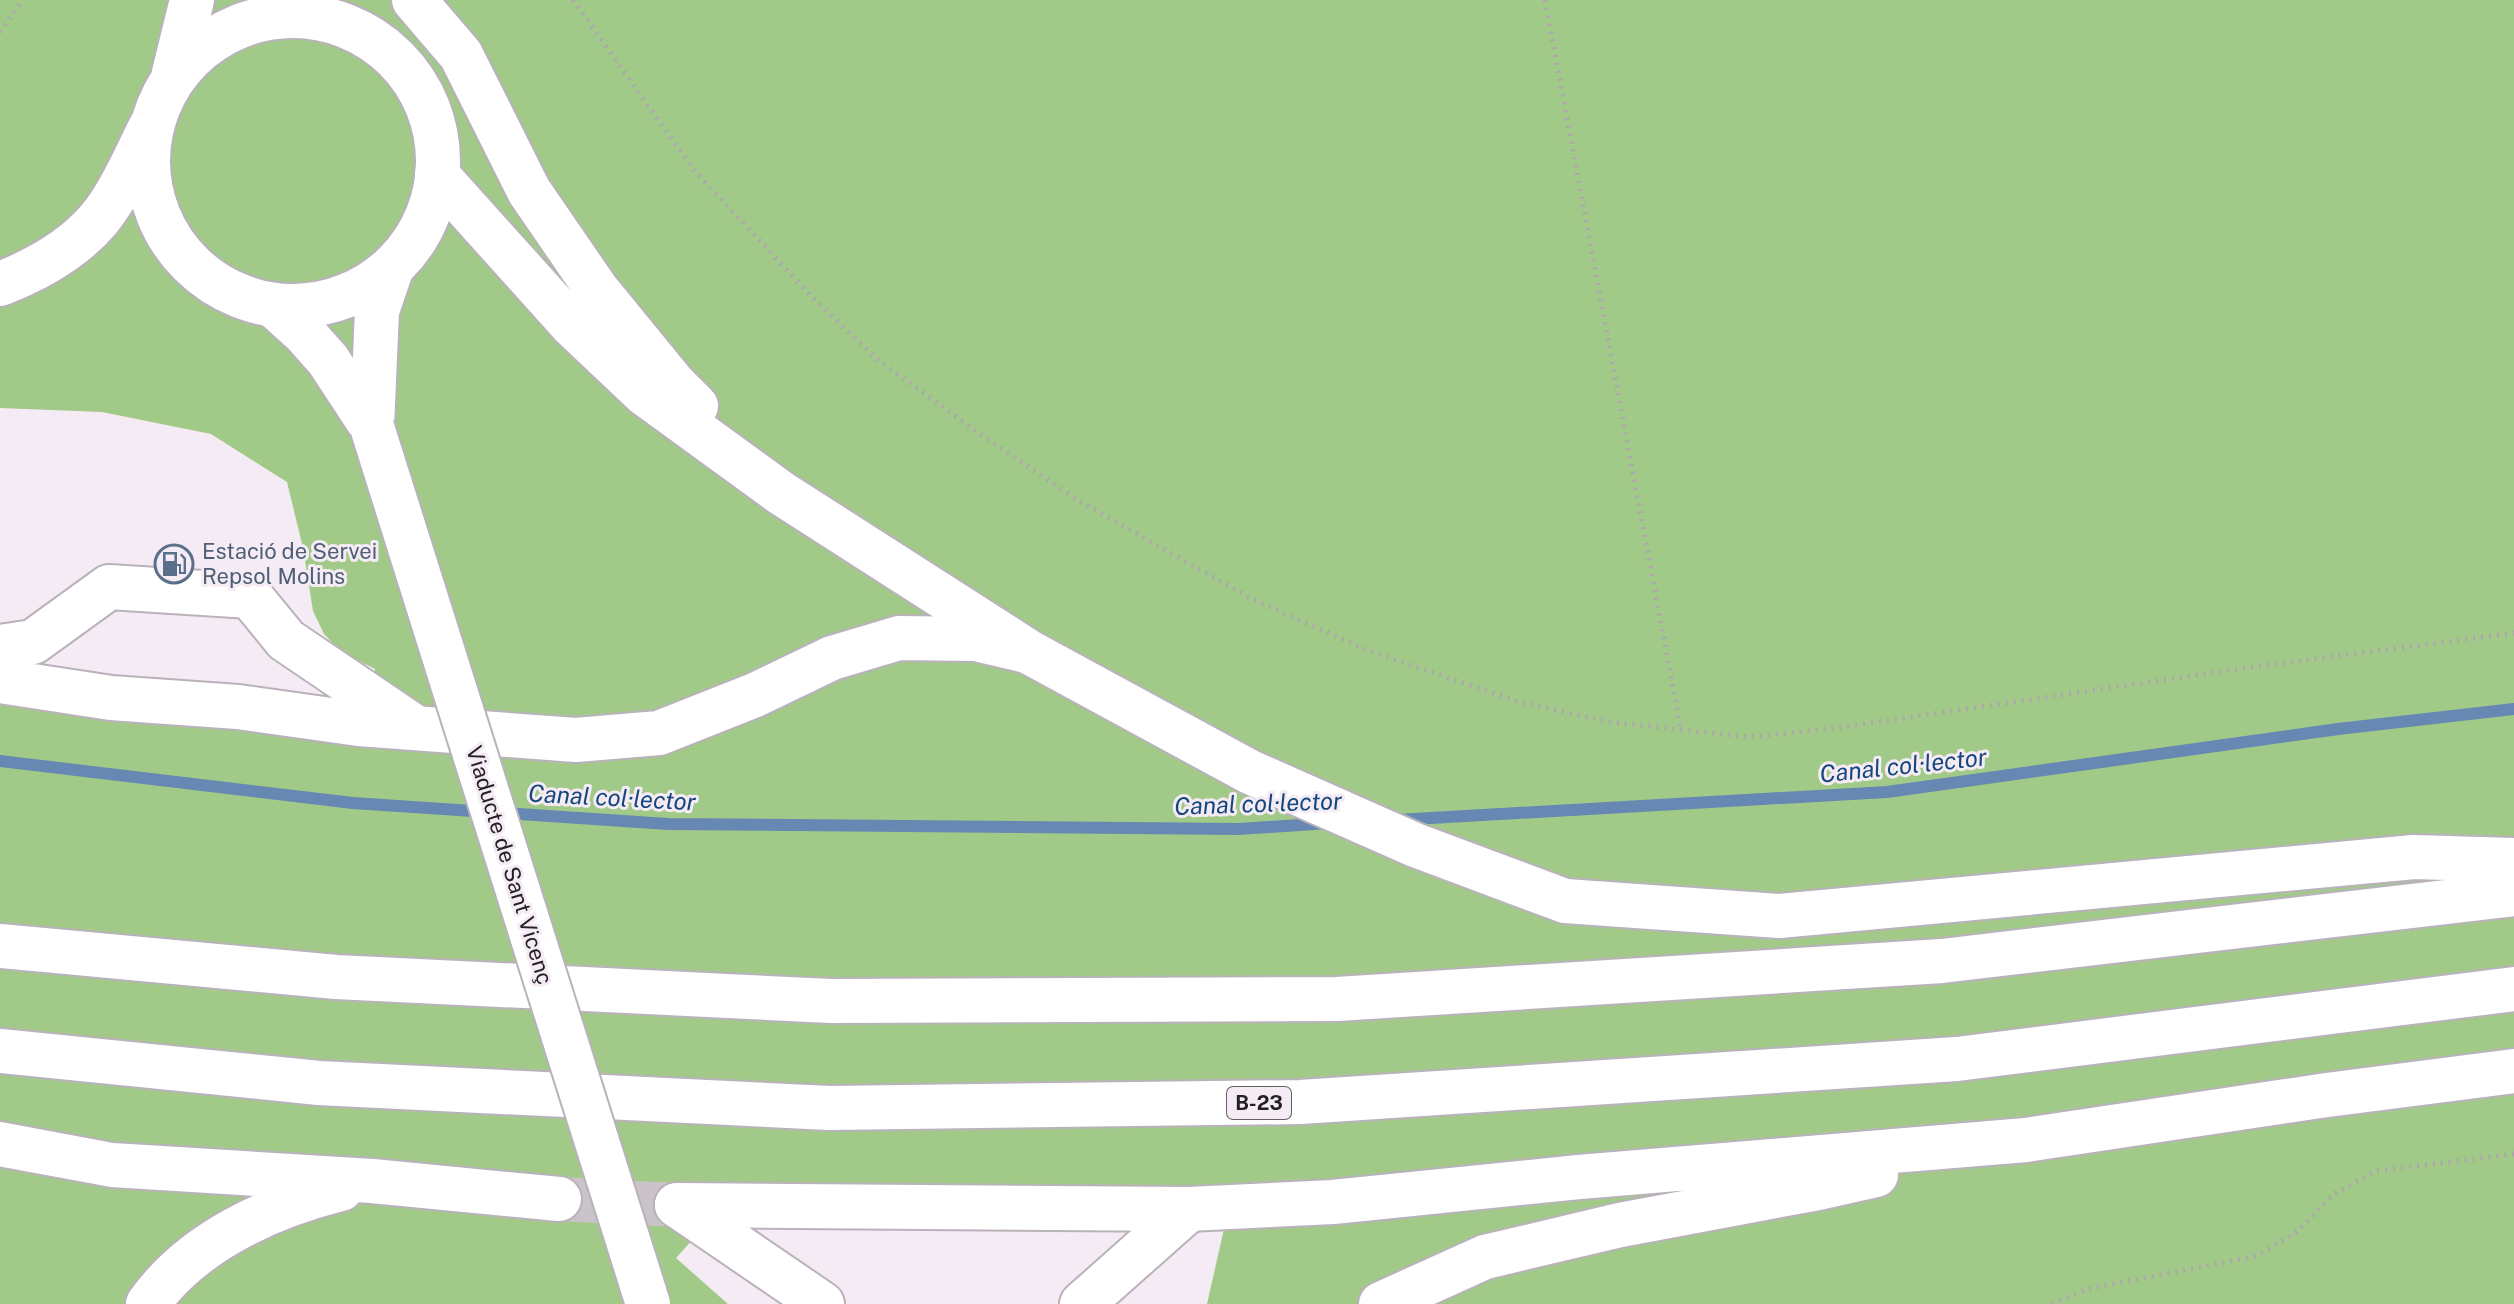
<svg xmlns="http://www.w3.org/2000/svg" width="2514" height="1304" viewBox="0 0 2514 1304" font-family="'Public Sans',sans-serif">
  <rect width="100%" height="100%" fill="#f4ebf4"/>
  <path fill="#a1ca89" d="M0,0H2514V1304H1207L1224,1229L711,1219L676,1258L728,1304H0V661L365,715L375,669L341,652L324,634L313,611L303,548L287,482L211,434L102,412L0,408Z"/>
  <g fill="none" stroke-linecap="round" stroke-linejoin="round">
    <path stroke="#6688b2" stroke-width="12" d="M0,761L353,803L668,824L1239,829L1329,823
      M1396,820L1887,792L2338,729L2514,709"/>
    <path stroke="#cac3ca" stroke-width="44" stroke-dasharray="44 22" stroke-linecap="butt" d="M559,1199L677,1205"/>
    <g stroke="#bab2ba" stroke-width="48">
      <path id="minor" d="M0,647L33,642L109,587L250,596L286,640L416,728
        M0,681L111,698L238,707L359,724L576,740L659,733L755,695L832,658L899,638L976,639L1027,651
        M677,1205L822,1304
        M1082,1304L1189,1209"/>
    </g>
    <g stroke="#bab2ba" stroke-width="48">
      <path id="major" d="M148 161a145 145 0 1 1 290 0a145 145 0 1 1-290 0Z
        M173,77L192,0
        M273,305L304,333L328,360L372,427
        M372,427L377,311L392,267"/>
    </g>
    <g stroke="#bab2ba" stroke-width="48">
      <path id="highway" d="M414,0L461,55L529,191L597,290L673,383L696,406
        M437,175L572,325L645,394L781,493L1029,652L1250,772L1415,845L1565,901L1779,916L2414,857L2514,860
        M0,284C36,270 73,250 99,219C121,192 135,157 151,126
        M0,946L336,977L831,1001L1337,999L1942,961L2514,894
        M0,1051L319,1083L829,1108L1300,1102L1957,1059L2514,989
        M0,1144L112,1165L372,1181L559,1199
        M677,1205L1189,1209L1333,1202L1579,1177L2026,1140L2327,1095L2514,1071
        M148,1304C192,1242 269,1207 341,1189
        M1381,1304L1485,1257L1620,1225L1818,1188L1876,1175"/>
    </g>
    <path stroke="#ada6ad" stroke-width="5" stroke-dasharray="2 6" stroke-linecap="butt" d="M573,0L694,170L810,295L877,359L987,439L1076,499L1252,599L1367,650L1519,702L1610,722L1750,737L1843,727L2252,667L2514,633
      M1545,0L1681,731
      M0,32L23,0
      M2052,1304L2087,1289L2256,1256L2297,1232L2334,1194L2375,1171L2514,1154"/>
    <use href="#minor" stroke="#fff" stroke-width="44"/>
    <use href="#major" stroke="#fff" stroke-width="44"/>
    <use href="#highway" stroke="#fff" stroke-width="44"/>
    <g stroke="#bab2ba" stroke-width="48" stroke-linecap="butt">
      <path id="major-bridge" d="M372,427L648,1304"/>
    </g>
    <use href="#major-bridge" stroke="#fff" stroke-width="44"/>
  </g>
  <defs>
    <g id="fuel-ring" transform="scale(2)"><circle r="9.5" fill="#f4ebf4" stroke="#5c6f8a" stroke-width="1.5"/><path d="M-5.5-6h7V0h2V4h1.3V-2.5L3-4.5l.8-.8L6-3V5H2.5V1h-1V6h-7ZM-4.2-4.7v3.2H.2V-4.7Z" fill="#5c6f8a"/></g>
  </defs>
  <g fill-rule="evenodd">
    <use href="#fuel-ring" x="174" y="564"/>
  </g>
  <g text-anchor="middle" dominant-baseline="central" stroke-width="6" stroke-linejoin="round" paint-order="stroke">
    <rect fill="#f4ebf4" stroke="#625e62" stroke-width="2" x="1227" y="1087" width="64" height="32" rx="6"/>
    <g font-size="20" font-weight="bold" fill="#242124">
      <text x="1259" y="1103">B-23</text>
    </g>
    <g font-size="22" fill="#4e5e75" stroke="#f4ebf4" text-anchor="start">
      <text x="202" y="551">Estació de Servei<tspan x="202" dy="25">Repsol Molins</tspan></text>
    </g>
    <g font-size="22" fill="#242124" stroke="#f4ebf4">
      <text transform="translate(510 865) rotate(73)">Viaducte de Sant Vicenç</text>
    </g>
    <g font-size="24" font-style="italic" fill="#15467c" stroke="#f4ebf4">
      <text transform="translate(1903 765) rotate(-6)">Canal col·lector</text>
      <text transform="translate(612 797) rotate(3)">Canal col·lector</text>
      <text transform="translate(1258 803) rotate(-2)">Canal col·lector</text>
    </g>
  </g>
</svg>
